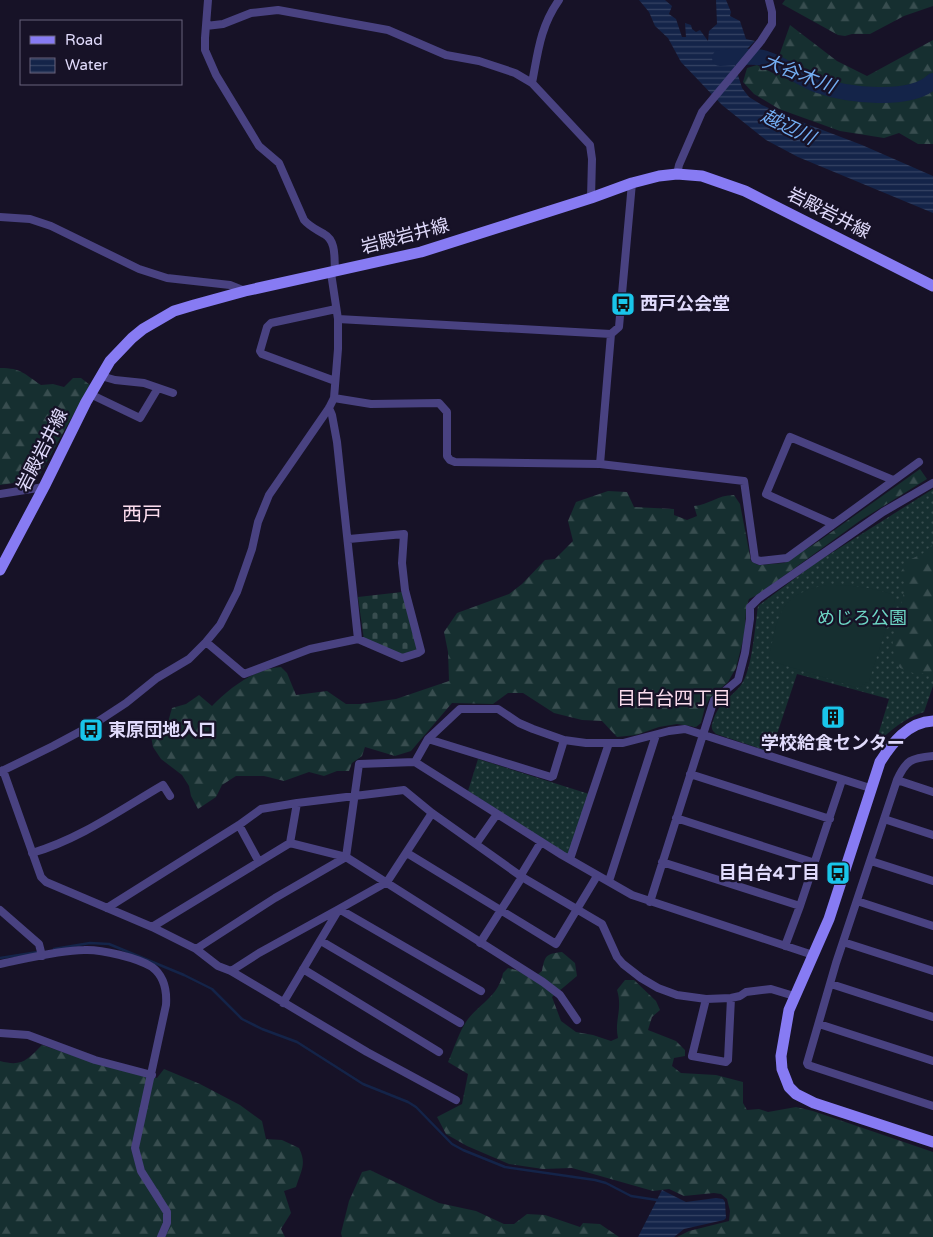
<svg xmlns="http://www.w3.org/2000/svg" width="933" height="1237" viewBox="0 0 933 1237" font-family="'Varela Round','Noto Sans JP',sans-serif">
  <defs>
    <pattern id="grass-dots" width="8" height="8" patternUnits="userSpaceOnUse" patternTransform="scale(1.25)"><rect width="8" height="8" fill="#162f30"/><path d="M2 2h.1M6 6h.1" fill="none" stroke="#384d4f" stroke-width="1.8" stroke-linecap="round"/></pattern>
    <pattern id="forest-firs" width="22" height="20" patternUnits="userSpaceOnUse" patternTransform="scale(1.25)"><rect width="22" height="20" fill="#162f30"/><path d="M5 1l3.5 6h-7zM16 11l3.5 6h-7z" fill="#384d4f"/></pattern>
    <pattern id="cemetery-stones" width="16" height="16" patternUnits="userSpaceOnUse" patternTransform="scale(1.25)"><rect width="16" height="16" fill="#162f30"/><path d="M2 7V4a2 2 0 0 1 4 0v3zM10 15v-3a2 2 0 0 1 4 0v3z" fill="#384d4f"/></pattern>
    <pattern id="water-rules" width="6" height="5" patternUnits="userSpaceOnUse" patternTransform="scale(1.25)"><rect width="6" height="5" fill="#142449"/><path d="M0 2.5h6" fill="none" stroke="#364364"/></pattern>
  </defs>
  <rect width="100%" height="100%" fill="#171227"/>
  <path fill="url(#grass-dots)" d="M933,489V686L924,712C904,718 890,731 875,745L889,699L797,674L771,752L716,734C711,730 711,727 713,721C720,700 729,700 741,685C752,671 755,626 758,606L814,564Z
    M478,759L589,794L570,853L567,854L468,791Z"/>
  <path fill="url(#forest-firs)" d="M785,0H933V6L904,16L870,34H852L845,36L838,35L782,4Z
    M790,25L837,61L867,76L933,40V144H918L899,133L884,138L840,131L779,109L754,94L743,82L747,68L757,65L773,73Z
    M0,368C22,368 24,374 41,385L53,384L64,387L73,378H81L90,385L40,474L28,481L0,485Z
    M920,469L927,479L861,520L759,594L749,599L746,608L745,632L736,668L728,682L710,698L705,707L701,723L696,727L677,724L659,727L636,735L617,737L602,721L582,720L554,713L523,693H508L493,704L452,703L411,751L395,756L365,747L362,756L352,763L349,771H337L324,776L309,772L284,781L264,776H236L222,785L216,797L198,809L191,796L189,786L182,775L161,759L153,747L151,736L168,722L172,708L186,704L199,695L212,706C229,688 256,668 281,667L287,673L296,695L327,691L346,704H360L396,699L449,681L448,652L444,632L457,613L509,594L522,584L545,560L555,559L573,541L568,521L576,502L608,491L627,492L634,507L674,509V515L687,520L697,516L694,506C709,505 717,495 734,495L740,504L751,561L758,565L784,563L819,541Z
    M933,544V674H930L913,673L900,668C888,646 893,637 899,614C902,604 902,596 906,587L900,573L909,560L922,554Z
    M562,952L575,963L577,976L552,997L561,1021L576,1032L593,1035L611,1041L618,1038C614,1021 623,1009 617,990L625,980H634L656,1001L660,1010L652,1017L648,1030L676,1041L685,1050V1056L674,1058L672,1066L681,1073L716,1075L743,1082V1103L747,1110L759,1109L768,1112L796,1107L813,1111L933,1152V1237H677L689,1231L729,1221L730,1211L727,1199L721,1194L714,1193L684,1196L669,1189L653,1191L572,1168L543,1169L509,1164L467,1146L446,1134L437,1117L462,1104L468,1074L448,1062C454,1049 459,1031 468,1019C481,1003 499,995 503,973L508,968L516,970L533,978L542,971C545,955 546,954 562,952Z
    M42,1045L98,1064L157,1078L164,1069L200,1084L240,1105L262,1121L266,1139L282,1140L299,1148C307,1164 301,1171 296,1187L284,1191L291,1213L281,1229L285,1237H0V1061C22,1067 27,1060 42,1045Z
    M370,1170L439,1203L476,1211L504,1224H514L527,1214L545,1215L580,1227L583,1223L600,1224L619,1237H342L341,1233L349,1201L362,1172Z"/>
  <path fill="url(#cemetery-stones)" d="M402,592L419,649L402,656L364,640L358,597Z"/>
  <path fill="#162f30" d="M827,585C850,585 872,587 894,595L895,600L869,681L858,688L774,662L769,657C779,615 778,594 827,585Z"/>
  <path fill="url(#water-rules)" d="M639,0H665L672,6L669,14L676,19L682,37H686L685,23L691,25L692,29L696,32L700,30L708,41L709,31L717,24L716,0H726L731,12L730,16L740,21L746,39L755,41L734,62L742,88L749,97L762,105L791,118L862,145L933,176V213L798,157L766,140L722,105L681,62L668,38L655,26L649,12Z
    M662,1190L686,1202L716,1198L723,1199L725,1202L726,1218L724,1220L684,1229L674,1237H638Z"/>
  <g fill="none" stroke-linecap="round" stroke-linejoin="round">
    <path stroke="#142449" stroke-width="2.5" d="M54,949L90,943L109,944L184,975L212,989L242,1019L262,1029L297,1042L363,1084L408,1102L416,1107L452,1144L463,1150L505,1167L595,1180L606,1183L631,1196L657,1200
      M0,958L38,952"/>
    <path stroke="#142449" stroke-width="16" d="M720,58C732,58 752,55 763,58C780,62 801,79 818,85C846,95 911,103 933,81"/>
    <path stroke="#494281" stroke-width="8" d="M208,0L205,38V50L216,75L259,146L279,163L304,220C310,227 316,229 324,234C337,241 334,259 335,272
      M206,26L223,24L251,13L278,10L388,30L446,55L479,61L515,73L532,83L590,145L592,159L591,198
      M532,83C538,52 540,27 559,0
      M677,174L679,165L702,112L761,41L772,24V12L769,0
      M0,217L30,219L51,226L139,269L167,278L230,285L245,291
      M338,319L611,334
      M101,376L115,380L144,383L173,393
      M335,381L262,354L260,351L267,327L271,323L336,309
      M90,394L140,418L158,388
      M334,398L371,404L439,403L447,412V456L450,460L455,462L600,464L744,481L755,559L760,561L787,558L919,462
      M600,464L611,334L619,327L632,183
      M0,494L44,487
      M833,524L766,494L790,437L893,480
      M349,539L404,534L402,563L405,590L421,651L418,653L402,658L358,639
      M206,642L244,674L310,649L358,639L337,442L332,415L329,408
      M428,739L551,777L553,776L564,740
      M933,756C911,758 906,760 897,780L836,963L807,1063L808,1065L933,1106
      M3,770L41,877L46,882L152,927L196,949L218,966L231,971L367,1052L456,1100
      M0,772L53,746L94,724L126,703L157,678L189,659L206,642L220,625L237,592L252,549L258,522L269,495L329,408L334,398L338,349V319L331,273
      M690,774L830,819
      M897,780L933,792
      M676,818L815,863
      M884,819L933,835
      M239,825L259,862
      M290,843L297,803
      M476,844L497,814
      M32,853C80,839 120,810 163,785L170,796
      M407,853L556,944L597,876
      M570,859L609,743
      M871,861L933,881
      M662,862L800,906
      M521,875L541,842
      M609,881L656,735
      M857,901L933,926
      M650,902L714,700L738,680L745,653L750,619V607L759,598L883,512L933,483
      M107,908L239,825L261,809L297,803L404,790L432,813L522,877L602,924L617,957L623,964L641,978L658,988L677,995L706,999L731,998L740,996L746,992L771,989L794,996
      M0,910L39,944L42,956
      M152,927L290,843L346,857L359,764L415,762
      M321,941L460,1023
      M843,942L933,971
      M480,943L522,877
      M785,946L800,906L842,780
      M196,949L275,898L346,857L543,982L560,995L577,1020
      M813,955L632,895L562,855L415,762L428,739L460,709H498L519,723L533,729L564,740L586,743H623L669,731L685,729L870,788
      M0,964C25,959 59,950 84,950C101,949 138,958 152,967C164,976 167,991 166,1005L135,1148L141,1171L167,1212V1223L161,1237
      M303,969L439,1052
      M231,971L259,953L339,909L481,991
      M831,984L933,1017
      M706,999L692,1056L726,1062L728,1060L731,998
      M283,1003L339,909L387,882L432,813
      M819,1024L933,1061
      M0,1033L28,1035L95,1060L152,1075"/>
    <path stroke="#877bf3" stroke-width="11" d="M0,570L44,487L86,402L110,361L132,338L143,329L174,311L194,305L245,291L421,252L591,198L632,183L659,176L677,174L702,176L745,191L933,286
      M933,721C908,722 892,743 880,762L829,919L789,1010L781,1056L782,1069L789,1087L796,1094L814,1103L933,1142"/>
  </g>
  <defs>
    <g id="bus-square" transform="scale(1.25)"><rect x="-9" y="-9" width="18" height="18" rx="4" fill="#19c5ea" stroke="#171227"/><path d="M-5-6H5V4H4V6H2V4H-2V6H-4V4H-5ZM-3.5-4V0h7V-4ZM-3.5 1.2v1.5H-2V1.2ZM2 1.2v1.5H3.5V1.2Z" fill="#111"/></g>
    <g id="building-square" transform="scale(1.25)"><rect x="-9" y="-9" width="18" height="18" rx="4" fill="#19c5ea" stroke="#171227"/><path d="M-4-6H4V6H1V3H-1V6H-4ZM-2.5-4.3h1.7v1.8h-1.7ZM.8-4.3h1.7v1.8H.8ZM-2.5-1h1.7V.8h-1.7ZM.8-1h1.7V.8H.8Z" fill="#111"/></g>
  </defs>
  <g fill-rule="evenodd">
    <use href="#bus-square" x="623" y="304"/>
    <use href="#building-square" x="833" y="717"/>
    <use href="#bus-square" x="91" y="730"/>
    <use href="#bus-square" x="838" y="873"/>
  </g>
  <g text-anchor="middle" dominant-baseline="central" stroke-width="4.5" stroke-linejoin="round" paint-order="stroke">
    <g font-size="18" fill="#e1dbfc" stroke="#171227">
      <text transform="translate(829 213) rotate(27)">岩殿岩井線</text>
      <text transform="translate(405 236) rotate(-15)">岩殿岩井線</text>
      <text transform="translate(42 450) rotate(-63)">岩殿岩井線</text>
    </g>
    <g font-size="18" font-weight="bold" fill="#e1dbfc" stroke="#171227" text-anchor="start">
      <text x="640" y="304">西戸公会堂</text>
      <text x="108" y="730">東原団地入口</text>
      <text x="833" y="743" text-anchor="middle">学校給食センター</text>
      <text x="820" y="873" text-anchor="end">目白台4丁目</text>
    </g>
    <g font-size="18" fill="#6dd6c4" stroke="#171227">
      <text x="862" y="618">めじろ公園</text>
    </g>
    <g font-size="19" font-style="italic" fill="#73adf2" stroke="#171227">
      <text transform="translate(799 74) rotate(21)">大谷木川</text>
      <text transform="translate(788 127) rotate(26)">越辺川</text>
    </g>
    <g font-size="19" fill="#fcddee" stroke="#171227">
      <text x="674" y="699">目白台四丁目</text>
    </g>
    <g font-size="20" fill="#fcddee" stroke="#171227">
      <text x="142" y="515">西戸</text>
    </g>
  </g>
  <rect x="20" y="20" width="162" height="65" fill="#171227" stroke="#68627c"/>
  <rect x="30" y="36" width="25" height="8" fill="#877bf3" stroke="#68627c"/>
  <text x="65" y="45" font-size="15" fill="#e1dbfc">Road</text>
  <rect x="30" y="58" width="25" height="15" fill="url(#water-rules)" stroke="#68627c"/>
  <text x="65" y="70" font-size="15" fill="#e1dbfc">Water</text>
</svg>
